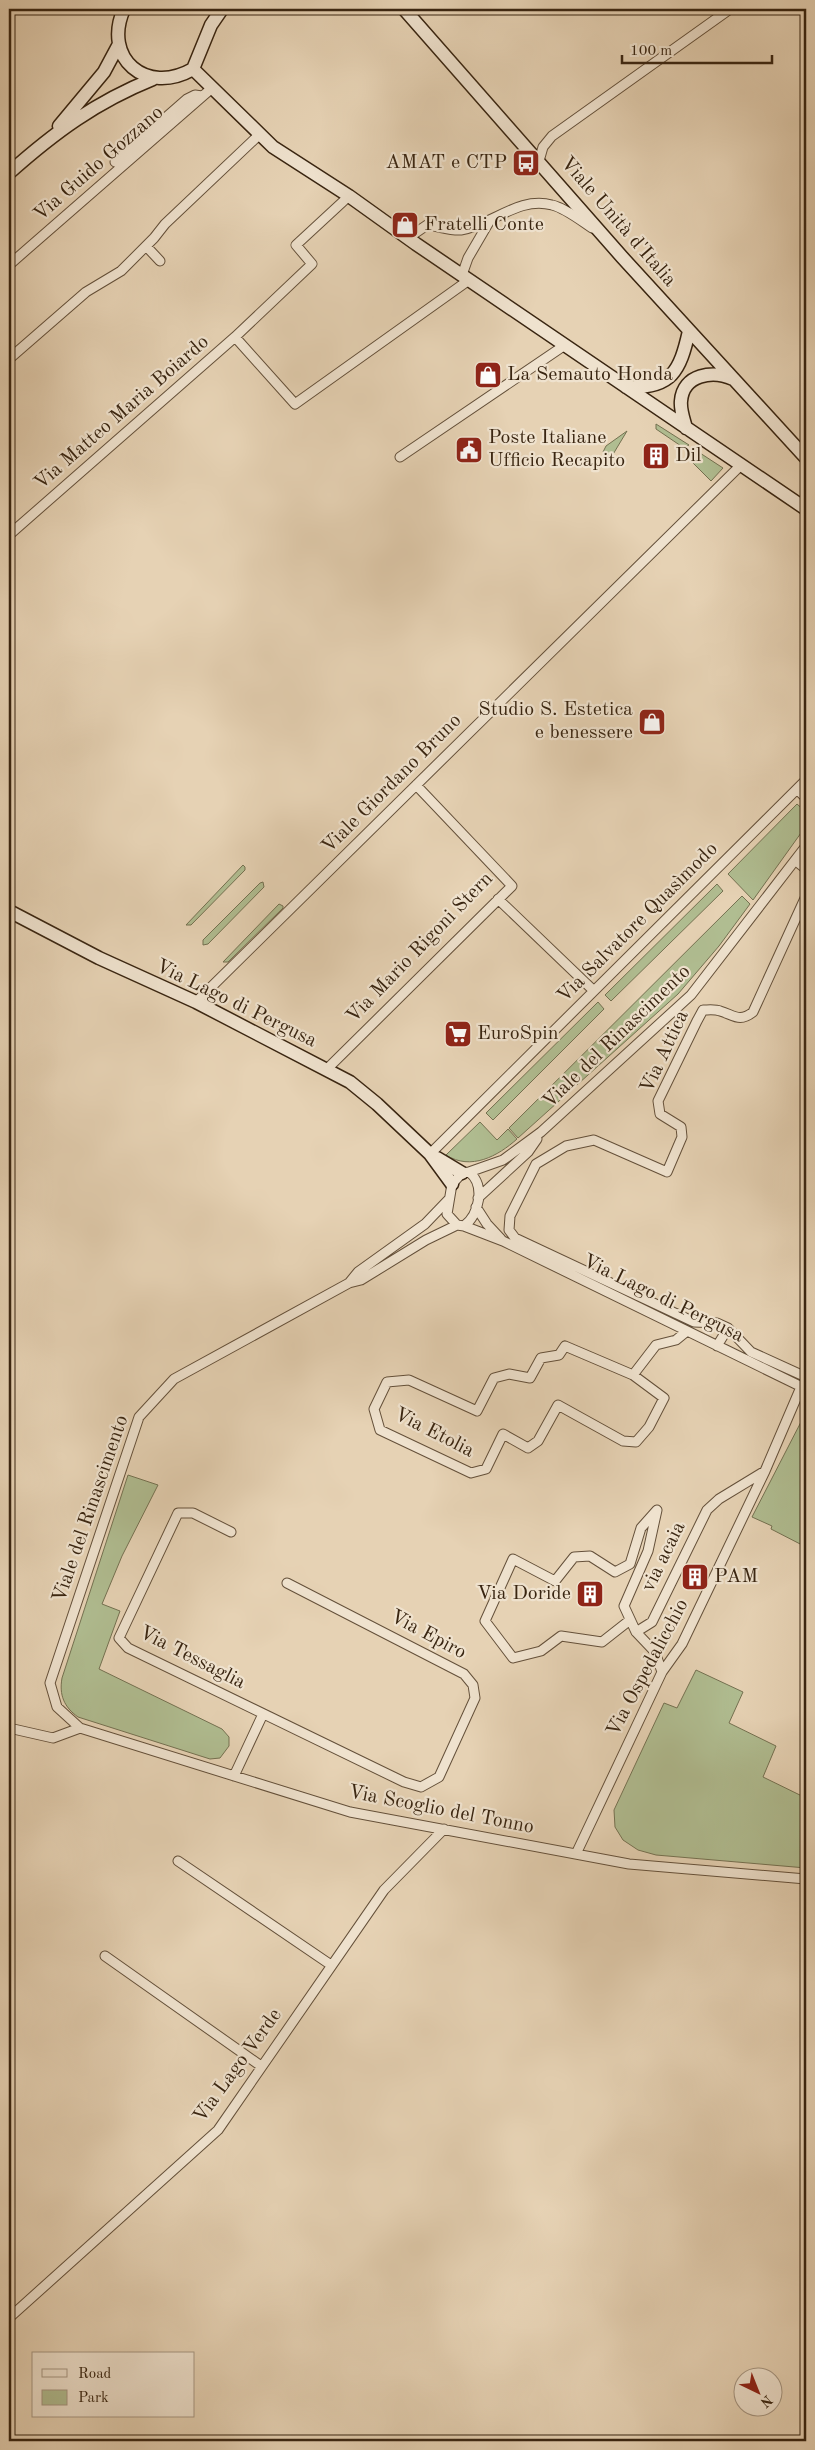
<svg xmlns="http://www.w3.org/2000/svg" width="815" height="2450" viewBox="0 0 815 2450" font-family="'Old Standard TT',serif">
  <rect width="100%" height="100%" fill="#e6d2b4"/>
  <filter id="stains"><feTurbulence type="fractalNoise" baseFrequency=".004" numOctaves="4"/><feColorMatrix values="0 0 0 0 .2 0 0 0 0 .09 0 0 0 0 .02 0 0 0 .5 -.17"/></filter>
  <radialGradient id="worn" r=".72"><stop offset=".6" stop-color="#630" stop-opacity="0"/><stop offset="1" stop-color="#630" stop-opacity=".3"/></radialGradient>
  <path fill="#b0bd91" stroke="#747151" d="M656,424L689,445L684,448L656,429Z
    M627,431L612,456L603,452L606,446Z
    M700,453L723,468L711,481L692,462Z
    M797,804L806,812V826L753,900L728,874Z
    M243,865L245,867V870L191,925H186Z
    M263,882L264,887L208,944L203,945V940L260,883Z
    M717,884L723,891L611,1001L605,995Z
    M742,896L750,904L719,946L678,994L518,1138L509,1128Z
    M279,904L283,906V908L228,962H223Z
    M598,1002L604,1009L493,1120L486,1113Z
    M480,1122L497,1140L508,1129L517,1139C498,1156 471,1171 446,1155Z
    M806,1416V1547L771,1529L772,1526L752,1517L802,1420Z
    M128,1475L158,1485L122,1556L102,1604L120,1611L99,1669L222,1729L229,1737V1746L220,1758L210,1759L78,1717C64,1707 59,1695 62,1678Z
    M696,1670L743,1692L729,1723L776,1746L763,1777L806,1798V1868L656,1855L638,1850L623,1840L615,1827L614,1810L664,1703L677,1708Z"/>
  <g fill="none" stroke-linecap="round" stroke-linejoin="round">
    <g stroke="#64503a" stroke-width="11">
      <path id="street" d="M539,161L543,147L552,136L730,9
        M115,162L187,99L195,95L202,96
        M408,238L427,225C437,226 451,231 461,230C493,225 518,196 552,205C565,208 580,220 592,228
        M146,246L160,261
        M9,265L212,88
        M462,275L468,258L489,222
        M235,337L295,404L469,280
        M9,359L86,292L121,271L154,238L165,224L260,134
        M400,457L565,345
        M9,535L235,337L312,264L296,245L349,196
        M797,789L806,780
        M796,861L806,869
        M806,876V879
        M806,896L753,1012C739,1023 734,1015 720,1011C715,1009 708,1010 703,1010L697,1021L658,1101L660,1114L681,1127L682,1137L667,1172L594,1140L566,1146L536,1164L510,1216L509,1230L515,1238L694,1322L717,1323L728,1328L751,1352L806,1377
        M498,899L594,991
        M196,1002L740,466
        M326,1070L512,886L416,785
        M430,1154L797,789L806,798
        M469,1172L503,1160L541,1132L691,995L806,846
        M469,1172C486,1185 479,1215 464,1226L457,1225L447,1214L452,1184L462,1173Z
        M478,1198L528,1152L537,1139
        M476,1207L487,1224L501,1239
        M457,1225L426,1240L361,1280L349,1283L174,1379L139,1417L50,1683L57,1707L80,1728L350,1812L629,1864L806,1879
        M464,1226L503,1241L806,1389
        M349,1283L358,1272L425,1224L449,1199
        M717,1346L728,1328
        M633,1375L664,1398L649,1427L636,1442L623,1441L558,1405L538,1441L528,1448L503,1434L486,1469L471,1473L380,1430L374,1409L387,1382L409,1380L477,1411L494,1378L509,1374L530,1378L541,1358L559,1355L565,1346L633,1375L656,1345L676,1340L687,1331
        M231,1532L193,1513H178L119,1638L128,1648L404,1782L421,1787L439,1777L475,1698L473,1685L464,1674L287,1583
        M630,1620L602,1642L561,1636L541,1651L513,1658L485,1621L513,1559L555,1581L574,1557L590,1556L615,1572L630,1564L641,1528L657,1510L648,1551L624,1606L636,1632L655,1652L662,1672
        M636,1632L652,1622L707,1510L719,1499L765,1471
        M9,1728L53,1738L80,1728
        M234,1776L263,1714
        M576,1854L662,1672L682,1644L765,1471L801,1387
        M178,1861L331,1965
        M105,1956L261,2066
        M9,2318L218,2130L384,1890L444,1829"/>
    </g>
    <g stroke="#392511" stroke-width="15">
      <path id="secondary" d="M124,9C102,58 146,96 193,69L273,147L349,196L416,244L806,509
        M404,9L622,257L806,458
        M193,69L211,25L222,9
        M59,126L104,72L119,44
        M9,173C55,132 96,102 153,79
        M626,387C672,389 680,371 689,331
        M686,428C684,420 680,410 681,401C683,374 713,370 733,379
        M9,911L99,958L196,1002L350,1082L377,1104L430,1154L452,1184
        M437,1158L462,1173"/>
    </g>
    <use href="#street" stroke="#efe2ce" stroke-width="9"/>
    <use href="#secondary" stroke="#efe2ce" stroke-width="12"/>
  </g>
  <defs>
    <g id="bus-square" transform="scale(1.4375)"><rect x="-9" y="-9" width="18" height="18" rx="4" fill="#8f2418" stroke="#efe2ce"/><path d="M-5-6H5V4H4V6H2V4H-2V6H-4V4H-5ZM-3.5-4V0h7V-4ZM-3.5 1.2v1.5H-2V1.2ZM2 1.2v1.5H3.5V1.2Z" fill="#fff"/></g>
    <g id="shop-square" transform="scale(1.4375)"><rect x="-9" y="-9" width="18" height="18" rx="4" fill="#8f2418" stroke="#efe2ce"/><path d="M-5-2.5h2.3a2.7 3.5 0 0 1 5.4 0H5L5.5 6h-11ZM-1.5-2.5h3a1.5 2.3 0 0 0-3 0Z" fill="#fff"/></g>
    <g id="civic-square" transform="scale(1.4375)"><rect x="-9" y="-9" width="18" height="18" rx="4" fill="#8f2418" stroke="#efe2ce"/><path d="M-.6-6.5H3V-4.5H.6V-3L4-1V1h2V6H-6V1h2V-1L-.6-3ZM-1.2 2.5V6h2.4V2.5Z" fill="#fff"/></g>
    <g id="building-square" transform="scale(1.4375)"><rect x="-9" y="-9" width="18" height="18" rx="4" fill="#8f2418" stroke="#efe2ce"/><path d="M-4-6H4V6H1V3H-1V6H-4ZM-2.5-4.3h1.7v1.8h-1.7ZM.8-4.3h1.7v1.8H.8ZM-2.5-1h1.7V.8h-1.7ZM.8-1h1.7V.8H.8Z" fill="#fff"/></g>
    <g id="supermarket-square" transform="scale(1.4375)"><rect x="-9" y="-9" width="18" height="18" rx="4" fill="#8f2418" stroke="#efe2ce"/><path d="M-6-5.5h2.5l.6 2H6L4.5 2H-2.5L-4.4-4H-6ZM-1.5 3.2a1.3 1.3 0 1 0 .1 0ZM3 3.2a1.3 1.3 0 1 0 .1 0Z" fill="#fff"/></g>
  </defs>
  <g fill-rule="evenodd">
    <use href="#bus-square" x="526" y="163"/>
    <use href="#shop-square" x="405" y="225"/>
    <use href="#shop-square" x="488" y="375"/>
    <use href="#civic-square" x="469" y="450"/>
    <use href="#building-square" x="656" y="456"/>
    <use href="#shop-square" x="652" y="722"/>
    <use href="#supermarket-square" x="458" y="1034"/>
    <use href="#building-square" x="695" y="1577"/>
    <use href="#building-square" x="590" y="1594"/>
  </g>
  <g text-anchor="middle" dominant-baseline="central" stroke-width="4.5" stroke-linejoin="round" paint-order="stroke">
    <g font-size="20" fill="#392511" stroke="#efe2ce" text-anchor="start">
      <text x="507" y="163" text-anchor="end">AMAT e CTP</text>
      <text x="424" y="225">Fratelli Conte</text>
      <text x="507" y="375">La Semauto Honda</text>
      <text x="488" y="438">Poste Italiane<tspan x="488" dy="23">Ufficio Recapito</tspan></text>
      <text x="675" y="456">Dil</text>
      <text x="633" y="710" text-anchor="end">Studio S. Estetica<tspan x="633" dy="23">e benessere</tspan></text>
      <text x="477" y="1034">EuroSpin</text>
      <text x="714" y="1577">PAM</text>
      <text x="571" y="1594" text-anchor="end">Via Doride</text>
    </g>
    <g font-size="20" fill="#392511" stroke="#efe2ce">
      <text transform="translate(99 164) rotate(-41)">Via Guido Gozzano</text>
      <text transform="translate(618 222) rotate(49)">Viale Unità d'Italia</text>
      <text transform="translate(122 413) rotate(-41)">Via Matteo Maria Boiardo</text>
      <text transform="translate(392 784) rotate(-45)">Viale Giordano Bruno</text>
      <text transform="translate(638 923) rotate(-45)">Via Salvatore Quasìmodo</text>
      <text transform="translate(420 948) rotate(-46)">Via Mario Rigoni Stern</text>
      <text transform="translate(236 1004) rotate(26)">Via Lago di Pergusa</text>
      <text transform="translate(617 1037) rotate(-44)">Viale del Rinascimento</text>
      <text transform="translate(665 1052) rotate(-65)">Via Attica</text>
      <text transform="translate(663 1299) rotate(26)">Via Lago di Pergusa</text>
      <text transform="translate(434 1433) rotate(27)">Via Etolia</text>
      <text transform="translate(91 1509) rotate(-71)">Viale del Rinascimento</text>
      <text transform="translate(664 1557) rotate(-64)">via acaia</text>
      <text transform="translate(428 1635) rotate(28)">Via Epiro</text>
      <text transform="translate(192 1658) rotate(27)">Via Tessaglia</text>
      <text transform="translate(648 1668) rotate(-62)">Via Ospedalicchio</text>
      <text transform="translate(441 1810) rotate(11)">Via Scoglio del Tonno</text>
      <text transform="translate(238 2066) rotate(-54)">Via Lago Verde</text>
    </g>
  </g>
  <rect width="815" height="2450" fill="none" stroke="#e6d2b4" stroke-width="30"/>
  <rect x="10" y="10" width="795" height="2430" fill="none" stroke="#392511" stroke-width="2.5"/>
  <rect x="15" y="15" width="785" height="2420" fill="none" stroke="#392511"/>
  <rect x="32" y="2352" width="162" height="65" fill="#efe2ce" stroke="#a69682"/>
  <rect x="42" y="2369" width="25" height="8" fill="#efe2ce" stroke="#a69682"/>
  <text x="78" y="2378" font-size="15" fill="#392511">Road</text>
  <rect x="42" y="2390" width="25" height="15" fill="#b0bd91" stroke="#a69682"/>
  <text x="78" y="2402" font-size="15" fill="#392511">Park</text>
  <g transform="translate(758 2392) rotate(137)"><circle r="24" fill="#efe2ce" stroke="#a69682"/>
  <path d="M0-4L9 19L0 12L-9 19Z" fill="#8f2418"/>
  <text y="-8" font-size="14" font-weight="bold" text-anchor="middle" fill="#392511">N</text>
  </g>
  <path d="M622 55v8h150v-8" fill="none" stroke="#392511" stroke-width="2.5"/>
  <text x="630" y="55" font-size="15" fill="#392511" stroke="#efe2ce" stroke-width="4" paint-order="stroke">100 m</text>
  <rect width="100%" height="100%" filter="url(#stains)"/>
  <rect width="100%" height="100%" fill="url(#worn)"/>
</svg>
